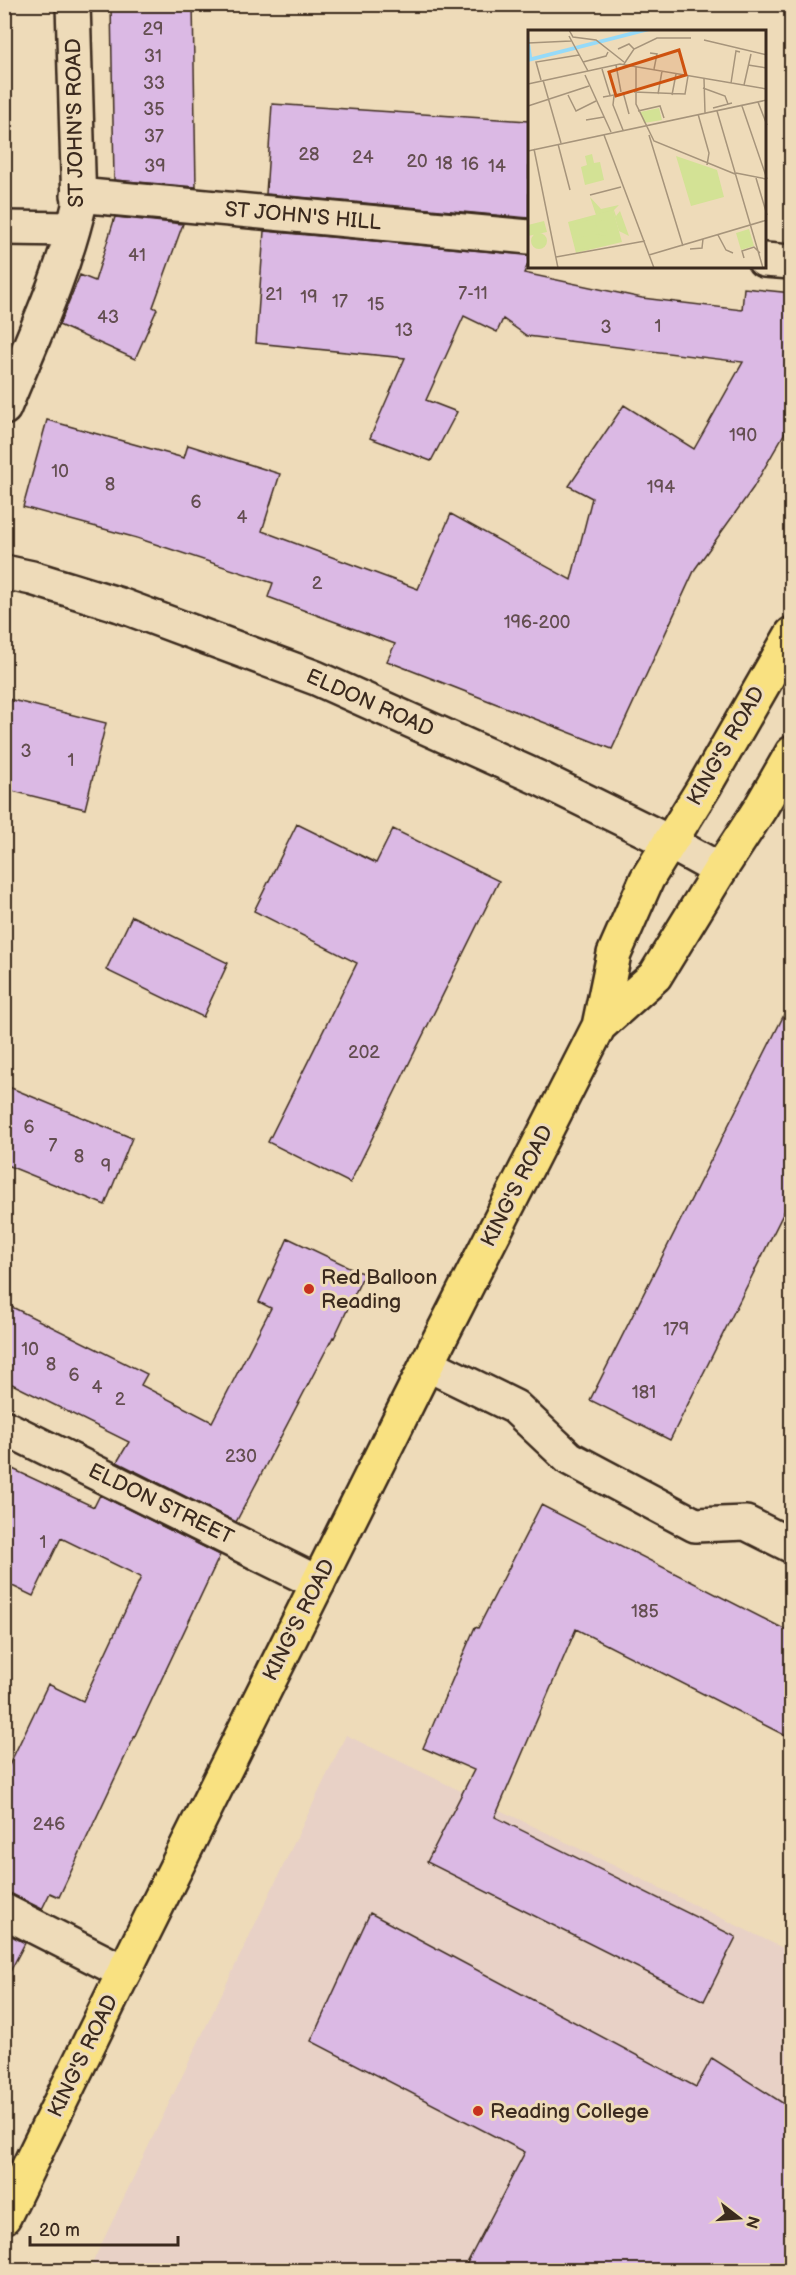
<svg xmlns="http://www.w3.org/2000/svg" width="796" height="2275" viewBox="0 0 796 2275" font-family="'Balsamiq Sans',sans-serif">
  <rect width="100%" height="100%" fill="#eedbb9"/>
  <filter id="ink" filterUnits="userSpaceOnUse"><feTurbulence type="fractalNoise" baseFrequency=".0167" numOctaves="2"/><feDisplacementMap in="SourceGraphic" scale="12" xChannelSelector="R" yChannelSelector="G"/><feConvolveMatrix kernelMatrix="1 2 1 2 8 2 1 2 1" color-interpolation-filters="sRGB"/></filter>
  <g filter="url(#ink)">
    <path fill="#e8d1c6" d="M346,1735L791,1952V2270H89Z"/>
    <path fill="#dbb9e4" stroke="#3b2a1e" stroke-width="1.5" d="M111,4H193L196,187L114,180Z
      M272,104L529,121V218L266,194Z
      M115,217L183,224L153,307L157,309L135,359L59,325L80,275L95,281Z
      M264,231L529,255V262L524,273L642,298L742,310L744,288L792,293V420L753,488L695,569L612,749L387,661L395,644L268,597L273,583L137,538L23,507L47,420L184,458L188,445L280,474L262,531L418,589L451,514L571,580L592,498L569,486L624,405L694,449L743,362L527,336L503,319L497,332L464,316L426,400L457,412L431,461L370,438L405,358L256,343Z
      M4,698L106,723L85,809L4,789Z
      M297,824L376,863L393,829L499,881L350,1183L268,1142L357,963L254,911Z
      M132,916L228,963L203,1017L106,970Z
      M792,999V1196L670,1440L590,1400Z
      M4,1085L132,1138L105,1205L4,1164Z
      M288,1238L364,1274L334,1338L333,1337L236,1522L117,1462L129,1442L4,1380V1303L147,1374L141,1385L212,1422L271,1308L259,1302Z
      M4,1465L94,1507L100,1495L220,1555L59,1897L50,1893L42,1909L12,1894L4,1893V1776L48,1684L83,1701L141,1577L61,1538L33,1596L4,1582Z
      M541,1505L792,1633V1739L576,1629L495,1817L736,1937L704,2001L427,1862L474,1770L423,1748L475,1627L478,1628Z
      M370,1913L696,2087L712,2058L792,2109V2271H463L525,2152L311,2041Z
      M4,1932L25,1943L4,1983Z"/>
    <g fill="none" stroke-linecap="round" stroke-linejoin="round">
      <g stroke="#3b2a1e" stroke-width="38">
        <path id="minor" d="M78,195L529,237
          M4,228L73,229
          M764,260L792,262
          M4,408C31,342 63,275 79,206L73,4
          M427,1364L515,1407L569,1458L695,1525L746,1523L792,1546
          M4,1427L318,1583
          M4,1911L124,1972"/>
      </g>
      <g stroke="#3b2a1e" stroke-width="38">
        <path id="tertiary" d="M4,572L32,578L120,605L316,678L541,779L669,842L720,870"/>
      </g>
      <g stroke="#3b2a1e" stroke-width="38">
        <path id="primary" d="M599,1026L655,976L720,870L761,807L792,753
          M4,2217L124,1972L427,1364L599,1026L614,954L647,879L704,787L792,634"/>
      </g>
      <use href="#minor" stroke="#eedbb9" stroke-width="33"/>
      <use href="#tertiary" stroke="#eedbb9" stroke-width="33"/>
      <use href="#primary" stroke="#f9e181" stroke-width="33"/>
    </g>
  </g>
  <g fill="#c8321e" stroke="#eedbb9" stroke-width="2">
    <circle cx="309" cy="1289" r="6"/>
    <circle cx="478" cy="2111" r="6"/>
  </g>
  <g text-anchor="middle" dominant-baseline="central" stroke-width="6" stroke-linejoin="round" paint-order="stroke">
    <g font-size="18" fill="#634e50">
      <text x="153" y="29">29</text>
      <text x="153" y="56">31</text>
      <text x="154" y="83">33</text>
      <text x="154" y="109">35</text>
      <text x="154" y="136">37</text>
      <text x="309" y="154">28</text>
      <text x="363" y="157">24</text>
      <text x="417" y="161">20</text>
      <text x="444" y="163">18</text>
      <text x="470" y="164">16</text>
      <text x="155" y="166">39</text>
      <text x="497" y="166">14</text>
      <text x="137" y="255">41</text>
      <text x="473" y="293">7-11</text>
      <text x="274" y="294">21</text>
      <text x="309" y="297">19</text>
      <text x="340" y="301">17</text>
      <text x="376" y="304">15</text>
      <text x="108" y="317">43</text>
      <text x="658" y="326">1</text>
      <text x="606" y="327">3</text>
      <text x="404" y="330">13</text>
      <text x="743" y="435">190</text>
      <text x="60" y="471">10</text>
      <text x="110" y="484">8</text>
      <text x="661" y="487">194</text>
      <text x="196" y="502">6</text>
      <text x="242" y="517">4</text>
      <text x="317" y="583">2</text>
      <text x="537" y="622">196-200</text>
      <text x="26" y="751">3</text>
      <text x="71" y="760">1</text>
      <text x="364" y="1052">202</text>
      <text x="29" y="1127">6</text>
      <text x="53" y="1145">7</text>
      <text x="79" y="1156">8</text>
      <text x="106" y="1166">9</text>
      <text x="676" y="1329">179</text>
      <text x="30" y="1349">10</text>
      <text x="51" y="1364">8</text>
      <text x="74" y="1375">6</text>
      <text x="97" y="1387">4</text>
      <text x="644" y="1392">181</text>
      <text x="120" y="1399">2</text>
      <text x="241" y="1456">230</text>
      <text x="43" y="1542">1</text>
      <text x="645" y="1611">185</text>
      <text x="49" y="1824">246</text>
    </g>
    <g font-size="21" fill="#3b2a1e" stroke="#eedbb9">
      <text transform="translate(75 123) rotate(-91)">ST JOHN'S ROAD</text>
      <text transform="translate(303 216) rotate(5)">ST JOHN'S HILL</text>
      <text transform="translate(370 703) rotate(24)">ELDON ROAD</text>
      <text transform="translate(726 746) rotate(-60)">KING'S ROAD</text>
      <text transform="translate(517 1186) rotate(-63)">KING'S ROAD</text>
      <text transform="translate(161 1504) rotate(26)">ELDON STREET</text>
      <text transform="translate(299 1620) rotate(-63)">KING'S ROAD</text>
      <text transform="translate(83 2056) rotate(-64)">KING'S ROAD</text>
    </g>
    <g font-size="21" fill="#3b2a1e" stroke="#eedbb9" text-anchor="start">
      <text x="321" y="1277">Red Balloon<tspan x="321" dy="24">Reading</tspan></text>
      <text x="490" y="2111">Reading College</text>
    </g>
  </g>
  <g transform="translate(528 30)">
    <rect width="238" height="238" fill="#eedbb9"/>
    <path d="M64,124L66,133L72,132L76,150L57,155L53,137L59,135L57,126Z" fill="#d3e295"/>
    <path d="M62,167L73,179L91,175L86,180L88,186L92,181L101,206L91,201L85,181L68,185Z" fill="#d3e295"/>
    <path d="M131,78L134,90L116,93L112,82ZM148,126L189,140L196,167L163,176ZM85,180L94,212L48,223L40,192Z" fill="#d3e295"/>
    <path d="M67,189L69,201L48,205L45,194ZM68 198a8 8 0 1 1 16 0a8 8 0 1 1-16 0ZM16,191L19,202L0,206V195ZM221,199L226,216L213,220L208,203ZM3 211a8 8 0 1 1 16 0a8 8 0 1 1-16 0ZM70,204L72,215L51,220L48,208Z" fill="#d3e295"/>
    <path d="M0,0L4,27L110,0H125L0,32Z" fill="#96daf8"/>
    <path fill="none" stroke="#a6947b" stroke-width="1.5" d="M41,0L45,7L68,10L96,32M41,6L60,41M176,10L239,25M0,13L43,11M90,19L101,14L106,19M122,23L129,24L126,39M55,32L78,26L80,22M96,34L106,19L129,8H163M88,35L93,62M220,35L239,38M108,36V74L126,111L207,144M74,39L82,65M57,45L83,102M176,49L177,83M13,50L8,32L51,25M15,50L33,113M203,53L208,21L212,22M0,54L92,34L239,59M216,55L223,24M175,58L197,66L200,74M95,62L101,84M106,62L157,64L160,46M130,64L134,41M40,65L48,81L68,71M144,65L148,44M86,66L85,75L95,100M75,67L103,62M230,72L239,95M0,76L61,56M214,76L239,149M185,78L204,73M110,81L132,76L136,88M189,81L235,238M170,84L181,123L179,135M58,90L76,87M76,105L126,238M121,105L155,216M30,114L42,160M6,119L30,238M0,121L239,70M208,143L238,149M228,148L239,185M62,165L93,157M190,205L198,220L205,223M162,219L174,218L175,209M121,225L239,190M28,227L117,211M216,228L214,221L226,217L232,223"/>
    <path fill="#ce520f" fill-opacity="0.15" stroke="#ce520f" stroke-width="3" d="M151,20L158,45L88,66L81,42Z"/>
    <rect width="238" height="238" fill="none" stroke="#3b2a1e" stroke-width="3"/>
  </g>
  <rect width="796" height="2275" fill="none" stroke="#eedbb9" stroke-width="24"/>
  <rect x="12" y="12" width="772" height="2251" fill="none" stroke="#3b2a1e" stroke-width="2" filter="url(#ink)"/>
  <g transform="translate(739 2218) rotate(107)" stroke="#eedbb9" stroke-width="4.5" paint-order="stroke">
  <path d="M0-4.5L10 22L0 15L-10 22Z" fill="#3b2a1e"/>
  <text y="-9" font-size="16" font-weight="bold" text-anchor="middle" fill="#3b2a1e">N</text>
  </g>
  <path d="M30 2236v9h148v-9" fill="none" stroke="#3b2a1e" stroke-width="3"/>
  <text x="39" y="2236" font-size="18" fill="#3b2a1e" stroke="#eedbb9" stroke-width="4.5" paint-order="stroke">20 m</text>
</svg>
